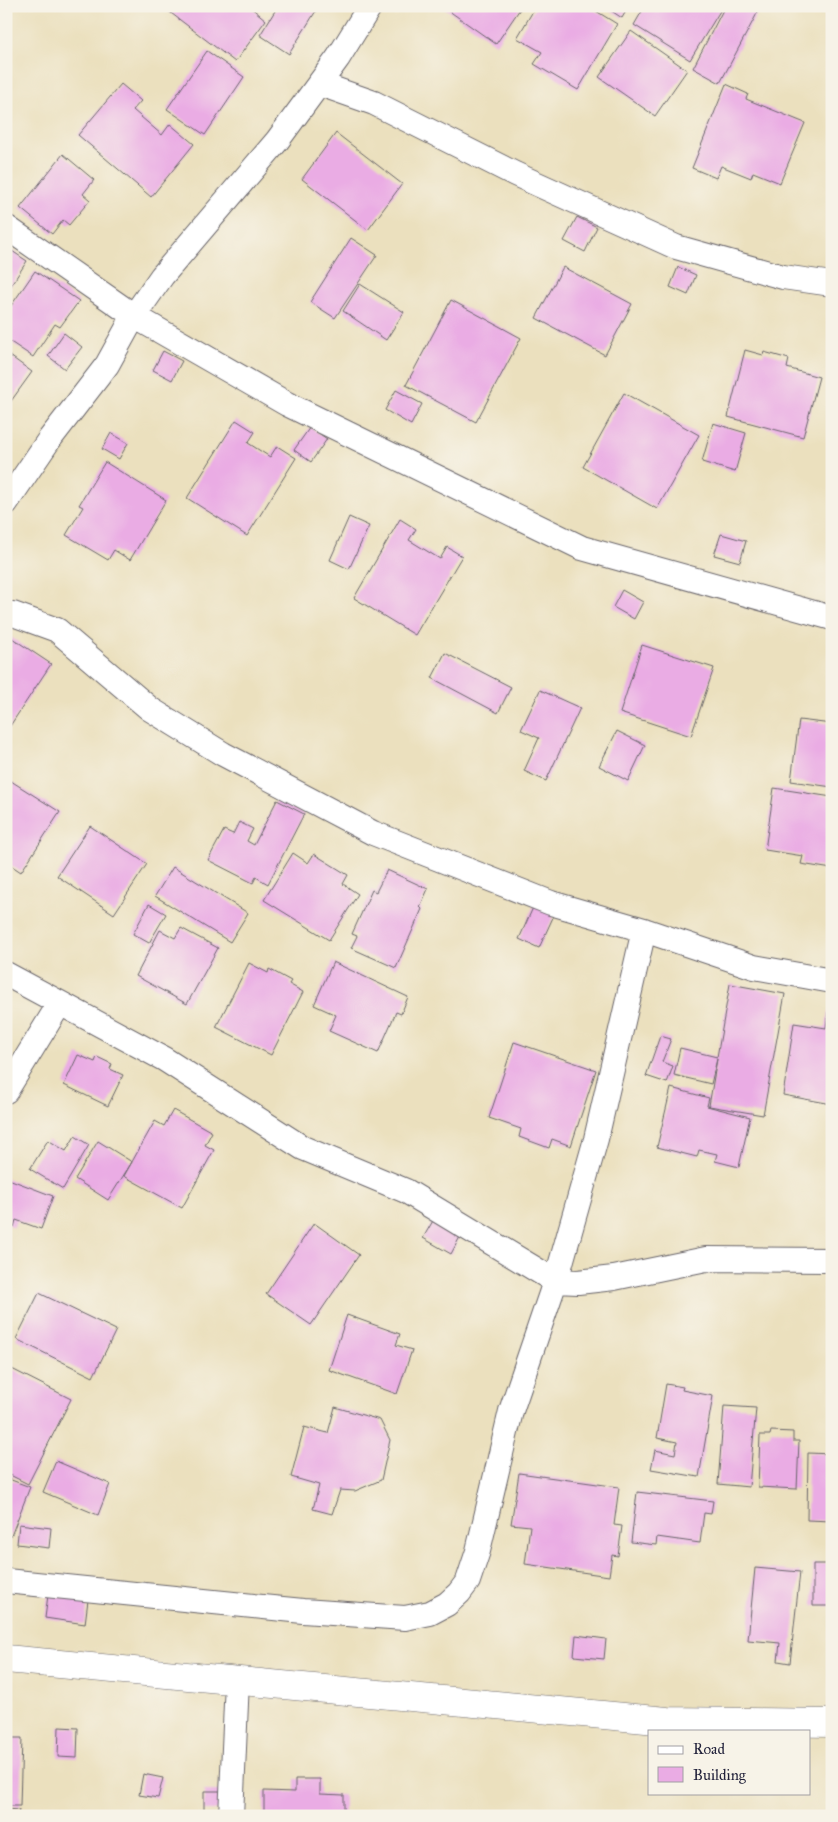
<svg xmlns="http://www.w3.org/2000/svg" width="838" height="1822" viewBox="0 0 838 1822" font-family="'IM FELL Great Primer',serif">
  <rect width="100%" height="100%" fill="#f7f3e8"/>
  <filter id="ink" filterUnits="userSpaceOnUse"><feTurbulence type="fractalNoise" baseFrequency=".02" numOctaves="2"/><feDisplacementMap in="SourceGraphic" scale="10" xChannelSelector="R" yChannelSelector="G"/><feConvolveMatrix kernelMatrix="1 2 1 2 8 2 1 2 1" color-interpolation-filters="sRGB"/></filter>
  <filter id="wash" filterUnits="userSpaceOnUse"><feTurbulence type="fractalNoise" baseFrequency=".0096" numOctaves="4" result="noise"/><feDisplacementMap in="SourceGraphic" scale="20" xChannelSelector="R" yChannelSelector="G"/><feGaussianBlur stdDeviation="1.12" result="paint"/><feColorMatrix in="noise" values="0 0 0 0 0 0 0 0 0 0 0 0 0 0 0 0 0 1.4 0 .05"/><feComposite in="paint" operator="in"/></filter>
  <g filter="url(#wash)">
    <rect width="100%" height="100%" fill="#ebe0be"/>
    <g id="blocks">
      <path fill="#eaace4" d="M170,6H249L266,20L235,62L167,10Z
        M278,6H319L289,54L260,35Z
        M442,6H522L496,44Z
        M536,6H588L617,24L578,90L534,64L542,52L517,38Z
        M604,6H629L622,18Z
        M645,6H723L690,60L634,25Z
        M725,6H761L720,83L693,68Z
        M631,31L687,70L655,116L599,77Z
        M207,51L244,77L205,135L167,109Z
        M121,84L141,101L133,110L162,135L170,124L194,144L151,197L78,135Z
        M726,84L748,94L746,99L805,123L780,183L753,172L751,178L721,166L716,178L692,168Z
        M336,133L402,184L368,230L302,179Z
        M63,154L94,180L83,194L90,200L69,225L63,220L52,234L20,208Z
        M577,217L597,227L585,252L564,241Z
        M351,238L377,255L335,318L310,302Z
        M6,247L27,261L6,293Z
        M563,267L632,304L605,355L536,318Z
        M678,267L696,275L688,295L670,287Z
        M35,271L79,301L60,327L55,324L33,357L6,339V313Z
        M360,284L404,312L386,340L343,311Z
        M451,300L521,338L476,422L406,385Z
        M64,333L82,347L65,369L48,356Z
        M745,350L763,355L764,352L789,359L787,368L819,377L803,437L728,417Z
        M163,351L182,361L172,380L153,370Z
        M6,353L32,372L6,408Z
        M396,390L422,404L411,425L385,410Z
        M624,393L699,435L657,509L583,467Z
        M236,420L255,432L248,443L270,457L277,446L296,458L247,536L187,498Z
        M713,423L746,433L735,472L702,462Z
        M310,427L327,439L311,462L294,450Z
        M111,433L128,443L119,459L102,449Z
        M105,462L166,500L130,560L114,550L108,560L66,535L83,507L79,505Z
        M349,517L369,526L349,569L330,560Z
        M400,519L416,529L409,540L440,559L447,547L462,556L415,635L354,598Z
        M721,534L746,541L740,562L714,555Z
        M622,590L643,602L634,619L613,607Z
        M6,634L51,664L6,732Z
        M642,645L714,668L691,736L620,713Z
        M445,653L511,687L498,713L432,678Z
        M540,690L580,708L546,781L524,771L539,738L521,730Z
        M799,720L832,724V787L791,781Z
        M617,731L645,745L628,781L599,766Z
        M11,781L60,812L21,872L6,862V788Z
        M774,788L832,797V869L801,864L803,856L765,850Z
        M277,800L304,814L268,884L256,877L253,883L208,860L224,830L233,834L239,822L253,829L247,841L254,845Z
        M90,826L147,864L114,914L57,876Z
        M293,853L308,863L314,854L348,875L343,884L358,894L329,940L264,900Z
        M173,867L248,913L230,942L155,896Z
        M387,870L428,889L420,907L422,909L396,968L351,948L357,936L352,934L372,890L376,892Z
        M535,903L555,913L539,948L519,939Z
        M149,904L166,914L149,943L133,934Z
        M181,928L218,948L187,1004L136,976L160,930L175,938Z
        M333,962L408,997L401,1014L396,1012L378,1053L329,1031L336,1015L314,1005Z
        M249,963L268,973L269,969L291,981L289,984L303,992L271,1055L216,1027Z
        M730,984L785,994L763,1115L709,1106L717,1059L711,1084L674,1075L680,1048L717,1057Z
        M828,1012L832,1013V1104L783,1095L794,1023L826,1028Z
        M660,1036L671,1039L662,1062L673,1066L667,1083L646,1076Z
        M514,1042L596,1070L571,1146L552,1139L549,1148L519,1137L521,1129L489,1118Z
        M78,1055L95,1062L97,1057L112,1064L110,1069L123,1075L108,1106L64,1085Z
        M671,1088L709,1098L707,1106L750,1117L739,1167L715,1161L717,1154L699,1150L697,1157L657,1147Z
        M173,1110L212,1132L205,1145L214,1150L182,1208L124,1176L155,1121L164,1126Z
        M75,1136L89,1145L63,1189L30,1169L48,1140L66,1151Z
        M98,1141L132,1162L108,1200L75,1179Z
        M6,1178L53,1196L41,1229L16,1220L14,1227L6,1224Z
        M434,1219L461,1235L451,1254L423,1238Z
        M314,1223L359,1255L311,1325L266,1294Z
        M39,1293L116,1330L93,1377L16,1339Z
        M347,1315L400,1334L396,1345L412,1350L397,1394L329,1370Z
        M6,1366L71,1399L28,1484L6,1473Z
        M666,1384L683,1387L682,1390L713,1396L699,1477L651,1469L655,1450L675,1454L677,1442L657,1438Z
        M724,1406L756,1408L749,1487L718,1484Z
        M335,1407L380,1420L390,1440L381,1480L355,1491L340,1490L332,1514L313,1509L319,1485L291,1477L304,1427L328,1433Z
        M771,1431L793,1432V1441H799L797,1489L758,1487L760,1435H770Z
        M808,1453L832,1454V1521L807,1520Z
        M56,1461L110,1484L98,1515L43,1492Z
        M519,1473L619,1487L614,1525L622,1526L618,1556L612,1555L609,1576L525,1564L530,1526L511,1524Z
        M6,1478L30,1487L11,1536L6,1534Z
        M637,1492L713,1501L711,1514L704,1513L700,1543L657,1537L656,1545L631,1542Z
        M19,1524L51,1528L49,1548L17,1544Z
        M813,1564H832V1606H813Z
        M755,1568L800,1572L790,1663L778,1661L780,1643L748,1640Z
        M48,1595L88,1600L85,1624L45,1618Z
        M576,1635L606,1639L604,1659L574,1656Z
        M59,1727L78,1728L77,1758L58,1757Z
        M6,1738H22L20,1806H6Z
        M143,1774L163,1778L158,1798L139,1795Z
        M295,1779H320V1794L344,1795V1816H264V1791L295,1792Z
        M204,1791H225L224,1810H204Z
        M6,1809L19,1810L18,1816H6Z"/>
    </g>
  </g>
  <g filter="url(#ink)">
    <use href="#blocks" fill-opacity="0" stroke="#686469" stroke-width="1"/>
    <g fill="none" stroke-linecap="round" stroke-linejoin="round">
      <g stroke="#686469" stroke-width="26">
        <path id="minor" d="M320,84L374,103L515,174L676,247L783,277L832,284
          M6,227L134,316L287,404L582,548L832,618
          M6,503L49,440L107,365L134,316L162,276L277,141L338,58L370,6
          M6,614H13L57,630L150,709L223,754L373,833L551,903L644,930L754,967L832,981
          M6,974L164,1059L303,1148L406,1191L555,1281L578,1282L614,1278L706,1259L832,1260
          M6,1091L60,1003
          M6,1581L303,1611L405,1618L430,1613L447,1604L459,1593L468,1581L478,1551L511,1411L559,1270L596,1139L644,930
          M231,1816L237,1681"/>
      </g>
      <g stroke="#686469" stroke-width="29">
        <path id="tertiary" d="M6,1659L667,1721L832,1723"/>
      </g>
      <use href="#minor" stroke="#fff" stroke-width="24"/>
      <use href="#tertiary" stroke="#fff" stroke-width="28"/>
    </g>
  </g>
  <rect width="838" height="1822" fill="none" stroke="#f7f3e8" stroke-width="25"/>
  <rect x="648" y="1730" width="162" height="65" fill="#f7f3e8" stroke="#a29fa3"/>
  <rect x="658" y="1746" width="25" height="8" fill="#ffffff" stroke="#a29fa3"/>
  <text x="693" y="1754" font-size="15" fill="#22223b">Road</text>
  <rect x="658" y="1767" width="25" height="15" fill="#eaace4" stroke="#a29fa3"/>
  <text x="693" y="1780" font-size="15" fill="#22223b">Building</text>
</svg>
